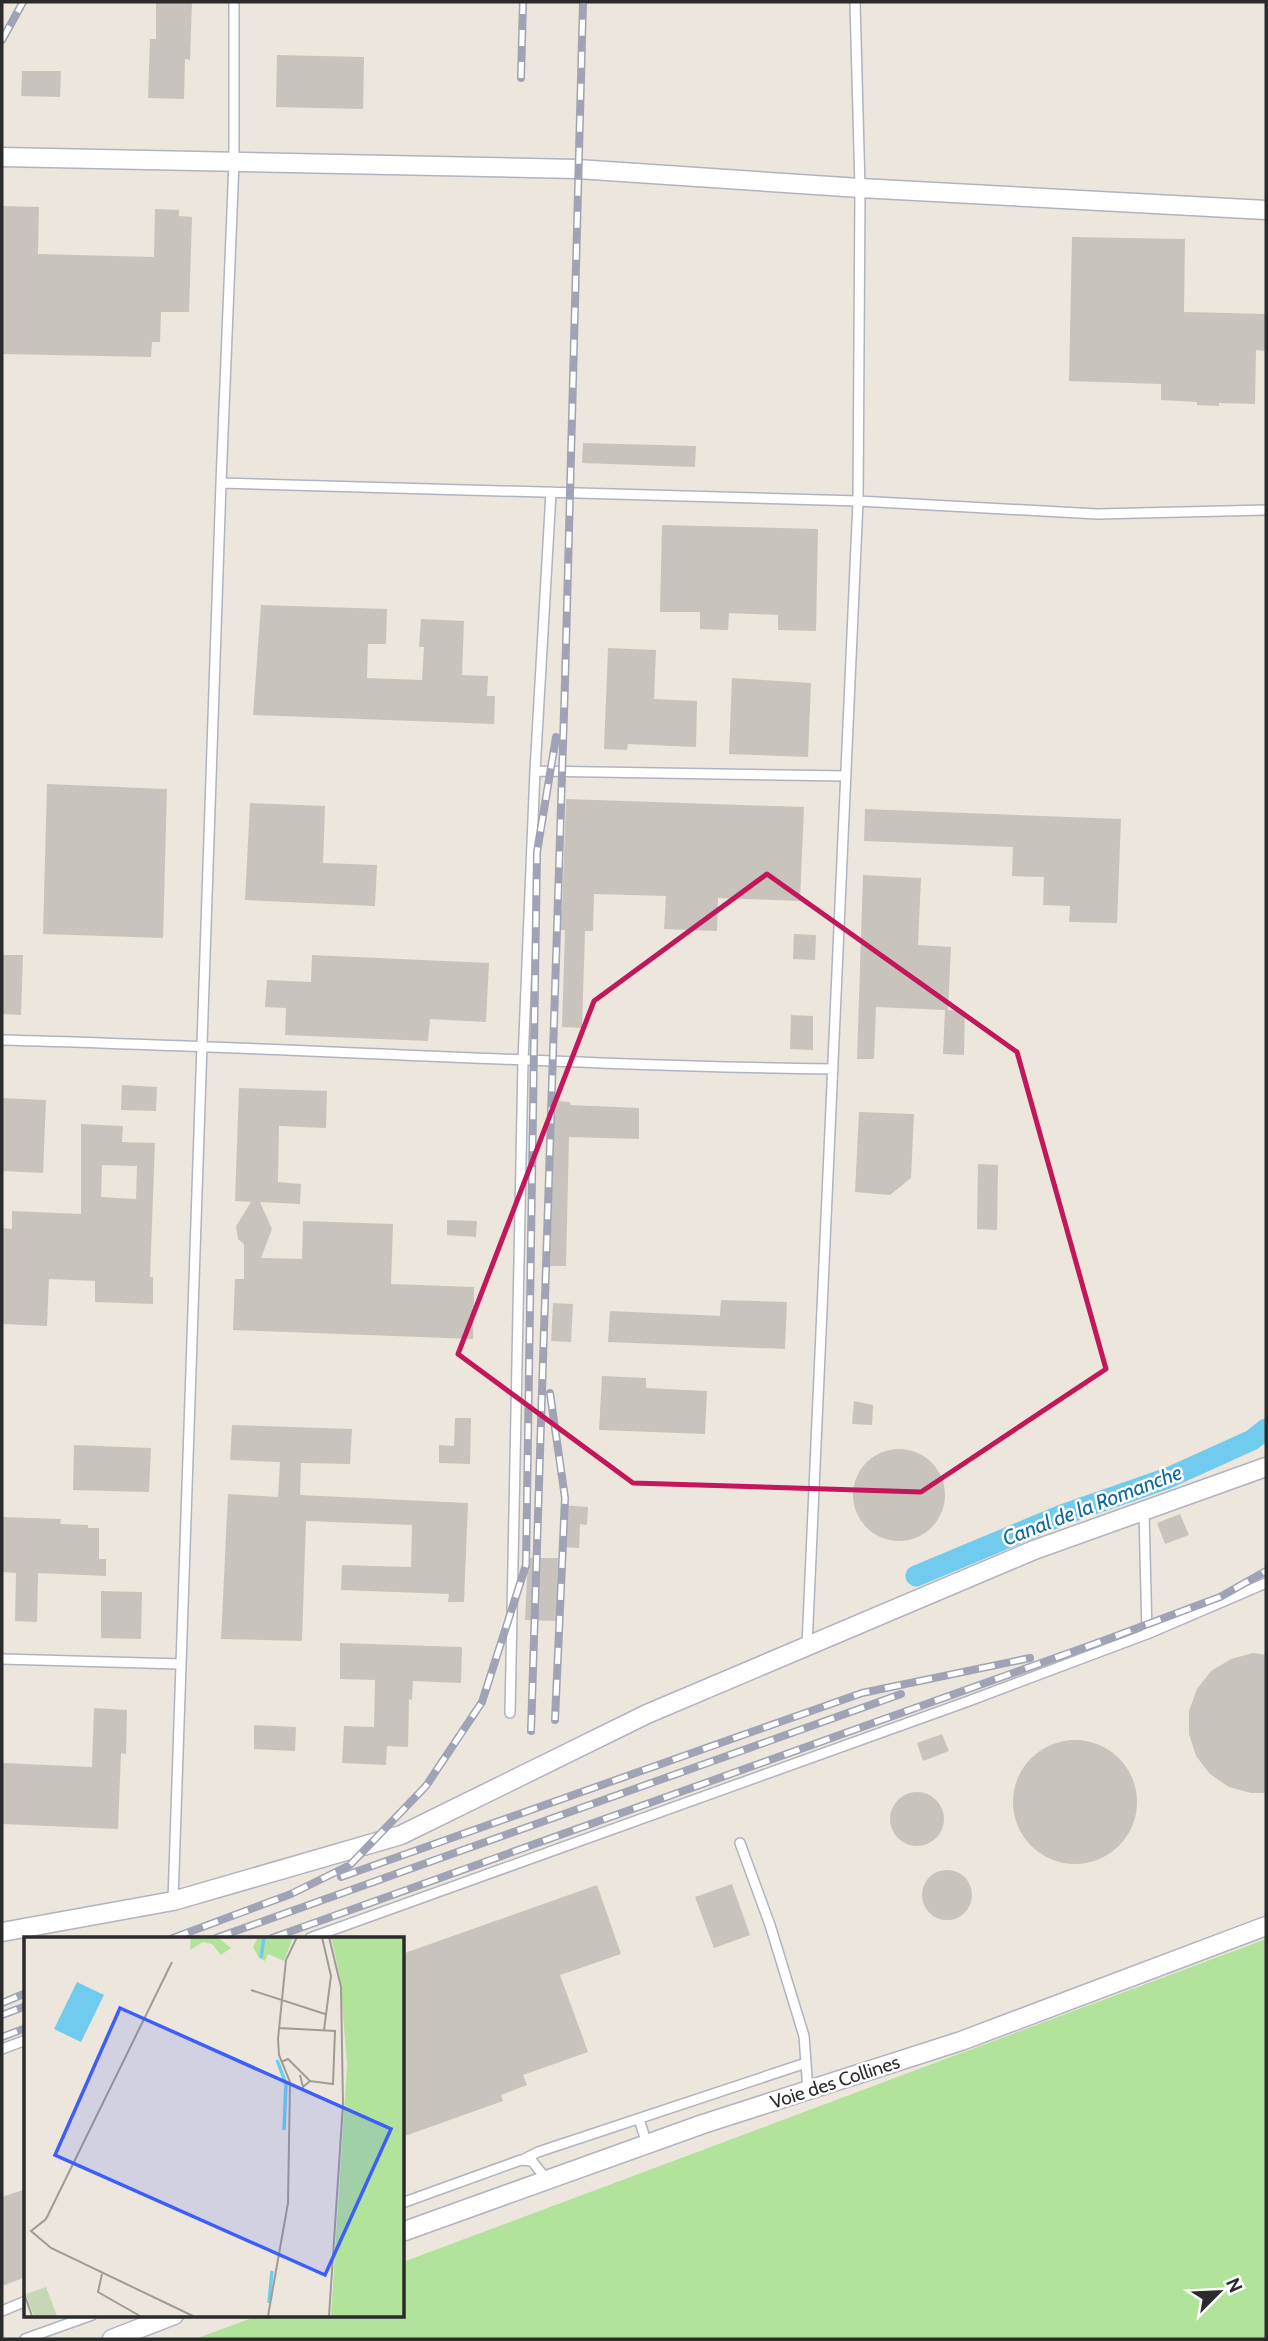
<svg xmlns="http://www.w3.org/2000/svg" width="1268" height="2341" viewBox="0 0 1268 2341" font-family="Cabin,sans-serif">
  <rect width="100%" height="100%" fill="#ede6dd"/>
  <path fill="#b2e39a" d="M1266,1939V2339H195L260,2315H402L403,2262Z"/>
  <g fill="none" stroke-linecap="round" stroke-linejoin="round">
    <path stroke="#71cbee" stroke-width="21" d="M916,1576L1062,1515L1168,1478L1252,1440L1266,1429"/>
  </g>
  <path fill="#c8c3bd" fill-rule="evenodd" d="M156,2H192L190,60L185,59L184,99L148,98L150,39H156Z
    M277,55L364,57L363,109L276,107Z
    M22,71H61L60,97L21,96Z
    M2,206L39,207L38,254L154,257L155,209L179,210V216L192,217L189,312H161L160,342H152L151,357L2,354Z
    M1072,237L1185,239L1184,312L1266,314V351L1256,350L1255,404L1219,403V406L1197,405V402L1161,400V384L1069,381Z
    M583,443L696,446L695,467L582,463Z
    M662,525L818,529L816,631L778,630V615L729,613L728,630L700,629V612H660Z
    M261,605L387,609L386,644H368L367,678L422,680L424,647H419L421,619L464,621L462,675L488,676L487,696H495L494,724L253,715Z
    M608,648L656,650L654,699L697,701L696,747L628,744L627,750L604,749Z
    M732,678L811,683L808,757L729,754Z
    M47,784L167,789L163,938L43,934Z
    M566,799L804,807L800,901L718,898L717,931L664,929L666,896L594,894L593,931H585L582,1028L562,1027L565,930H559L560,910H562Z
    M250,803L325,806L323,863L377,865L375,906L245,900Z
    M865,809L1121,819L1117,923L1069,922L1070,906L1043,905L1044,877L1012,876L1013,847L864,841Z
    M863,875L921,878L918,945L951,947L948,1010L965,1011L964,1055L943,1054L945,1010L876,1007L874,1059H857Z
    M794,934L816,935L815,960L793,959Z
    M2,955H23L21,1015L2,1014Z
    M312,955L489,963L486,1022L430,1019L428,1041L285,1035L286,1008L265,1007L267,980L311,982Z
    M791,1015L813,1016V1050L790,1049Z
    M122,1085L157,1087L156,1111L121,1110Z
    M239,1088L327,1091L326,1128L279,1126L278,1182L301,1184L300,1204L260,1202L272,1229L261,1258L302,1259L303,1221L393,1224L391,1284L474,1287L473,1339L233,1330L235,1279H244V1244L238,1239L236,1226L251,1202L235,1201Z
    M2,1098L46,1100L43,1173L2,1171Z
    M554,1101L570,1102V1105L639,1108V1139L569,1137L566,1266H550Z
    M859,1112L914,1114L911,1178L890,1195L855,1192Z
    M81,1124L123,1126L122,1142L155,1143L150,1277H153V1304L95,1302V1281L49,1279L47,1326L2,1324V1228L12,1229V1211L81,1214ZM102,1165L137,1166L136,1199L101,1197Z
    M978,1164L998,1165L997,1230L977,1229Z
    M447,1220L477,1221L476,1237L447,1235Z
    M721,1300L787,1302L785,1349L608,1342L610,1311L720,1316Z
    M553,1303L573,1304L571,1342L551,1341Z
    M602,1376L646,1378V1388L707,1391L705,1434L599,1430Z
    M854,1401L873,1405L872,1425L852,1424Z
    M455,1418H471L470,1464L439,1463V1445L454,1446Z
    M232,1425L352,1429L350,1464L301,1463L300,1495L468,1503L464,1602H448L449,1594L341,1590L342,1565L411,1567L412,1525L306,1521L302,1641L221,1639L228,1494L278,1497L280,1462L230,1460Z
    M74,1445L151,1448L149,1492L73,1490Z
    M853 1495a46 46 0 1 1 92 0a46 46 0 1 1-92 0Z
    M561,1505L588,1507L587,1525L580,1524L579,1548L560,1547Z
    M1180,1514L1189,1535L1165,1544L1157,1523Z
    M2,1517L61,1519L60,1524L88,1525V1528H99V1559H106V1576L38,1573L37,1622L15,1621L16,1573L2,1572Z
    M528,1558H558L556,1621L525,1620Z
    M101,1591L142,1592L141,1639L101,1638Z
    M340,1643L462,1647L461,1683L413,1681L412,1700L409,1699L408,1747L387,1746L386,1765L342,1763L344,1726L374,1727L375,1680L340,1679Z
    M1253,1653L1266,1655V1793H1251L1229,1787L1210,1774L1196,1756L1189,1734V1711L1197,1689L1211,1671L1231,1659Z
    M94,1708L127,1710L126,1754L121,1753L118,1829L2,1824V1763L92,1767Z
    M254,1725L296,1727L295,1751L254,1749Z
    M942,1734L949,1751L923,1761L917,1743Z
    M1013 1802a62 62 0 1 1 124 0a62 62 0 1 1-124 0Z
    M890 1819a27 27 0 1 1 54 0a27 27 0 1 1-54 0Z
    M922 1895a25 25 0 1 1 50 0a25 25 0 1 1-50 0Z
    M732,1884L750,1935L714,1948L695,1897Z
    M597,1885L621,1954L560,1975L588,2052L523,2075L527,2085L501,2095L503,2101L402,2137V1954Z
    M26,2189V2277L2,2286V2197Z"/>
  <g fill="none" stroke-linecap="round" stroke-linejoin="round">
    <g stroke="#b1b3bf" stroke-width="12">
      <path id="service" d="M221,483L858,501L1097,514L1266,510
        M535,771L846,776
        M2,1040C279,1047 556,1065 833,1069
        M1144,1511L1147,1634
        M807,1646L858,501L860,188L855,2
        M2,1659L181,1664
        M510,1713L523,1061L535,771L551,492
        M740,1843L770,1925L804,2036L808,2091
        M173,1901L221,483L234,162V2
        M310,1938L966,1702L1147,1634L1266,1583
        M2,2049L26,2040
        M639,2119L647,2144
        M524,2159L538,2152L806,2063
        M402,2203L521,2160L532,2161L547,2180
        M2,2311L26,2301
        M25,2339L92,2315"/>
    </g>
    <g stroke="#b1b3bf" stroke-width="21">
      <path id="minor" d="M2,157L577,169L860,188L1266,210
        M2,1932L173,1901L401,1835L647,1714L1034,1550L1266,1467
        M402,2232L703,2124L961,2041L1266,1926
        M112,2339L174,2315"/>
    </g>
    <use href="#service" stroke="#fff" stroke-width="9"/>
    <use href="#minor" stroke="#fff" stroke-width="18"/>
    <g stroke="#a0a3b5" stroke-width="8">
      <path id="rail" d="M2,40L23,2
        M521,78L523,2
        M550,1393L565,1498L555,1720
        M531,1731L565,682L583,2
        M341,1877L862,1693L1030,1658
        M173,1938L291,1894L350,1865L426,1786L482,1702L526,1565L537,852L556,737
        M216,1938L901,1694
        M272,1938L1108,1639L1220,1597L1266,1571
        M2,2003L26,1993
        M2,2015L26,2006
        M2,2037L26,2028"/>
    </g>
    <use href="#rail" stroke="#fff" stroke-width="5" stroke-dasharray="16" stroke-linecap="butt"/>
  </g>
  <path fill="none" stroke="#c2185b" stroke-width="5" stroke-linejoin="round" d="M767,874L1017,1052L1106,1369L921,1492L633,1483L458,1354L594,1001Z"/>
  <g text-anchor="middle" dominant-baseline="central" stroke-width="5" stroke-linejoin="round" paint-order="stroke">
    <g font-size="19" fill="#2b2b2b" stroke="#fff">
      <text transform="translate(835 2082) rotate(-18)">Voie des Collines</text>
    </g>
    <g font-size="21" font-style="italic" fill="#0e699c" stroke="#fff">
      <text transform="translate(1092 1505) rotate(-21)">Canal de la Romanche</text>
    </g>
  </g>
  <g transform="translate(24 1937)">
    <rect width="380" height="380" fill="#ede6dd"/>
    <path d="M167,0H193L207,11L197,18L188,7L179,5L166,13ZM234,0H269L260,24L244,17L241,24L235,21L229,10ZM307,0H380V379H307L323,128L316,40Z" fill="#b2e39a"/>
    <path d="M22,350L33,379H10L2,357Z" fill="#c5d7b4"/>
    <path d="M53,45L80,58L57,105L30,92Z" fill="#71cbee"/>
    <path fill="none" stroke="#71cbee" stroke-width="3.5" d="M237,21L240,0M253,123L262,147L260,193M245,366L248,334"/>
    <path fill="none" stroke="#9f9b96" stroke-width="2" d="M298,0L307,39L300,93M148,25L22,282L7,294L27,311L169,379M227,53L301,77M255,91L311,94L309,147L286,144L279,150L276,138M257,125L264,122L286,144M78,337L74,355L116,379M0,356L8,379M244,379L264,266L266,145L255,118L254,102L262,23L273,0M305,379L319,167L317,50L305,0"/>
    <path fill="#3e5ef9" fill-opacity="0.15" stroke="#3e5ef9" stroke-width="3.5" d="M96,71L367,192L301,338L31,218Z"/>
    <rect width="380" height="380" fill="none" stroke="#2b2b2b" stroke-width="3.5"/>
  </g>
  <rect width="1268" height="2341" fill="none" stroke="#2b2b2b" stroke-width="7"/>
  <g transform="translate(1219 2292) rotate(66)" stroke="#ffffff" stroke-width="5" paint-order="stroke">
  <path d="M0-5L12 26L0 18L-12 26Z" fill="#2b2b2b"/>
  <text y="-10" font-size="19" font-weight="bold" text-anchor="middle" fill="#2b2b2b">N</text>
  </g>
</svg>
